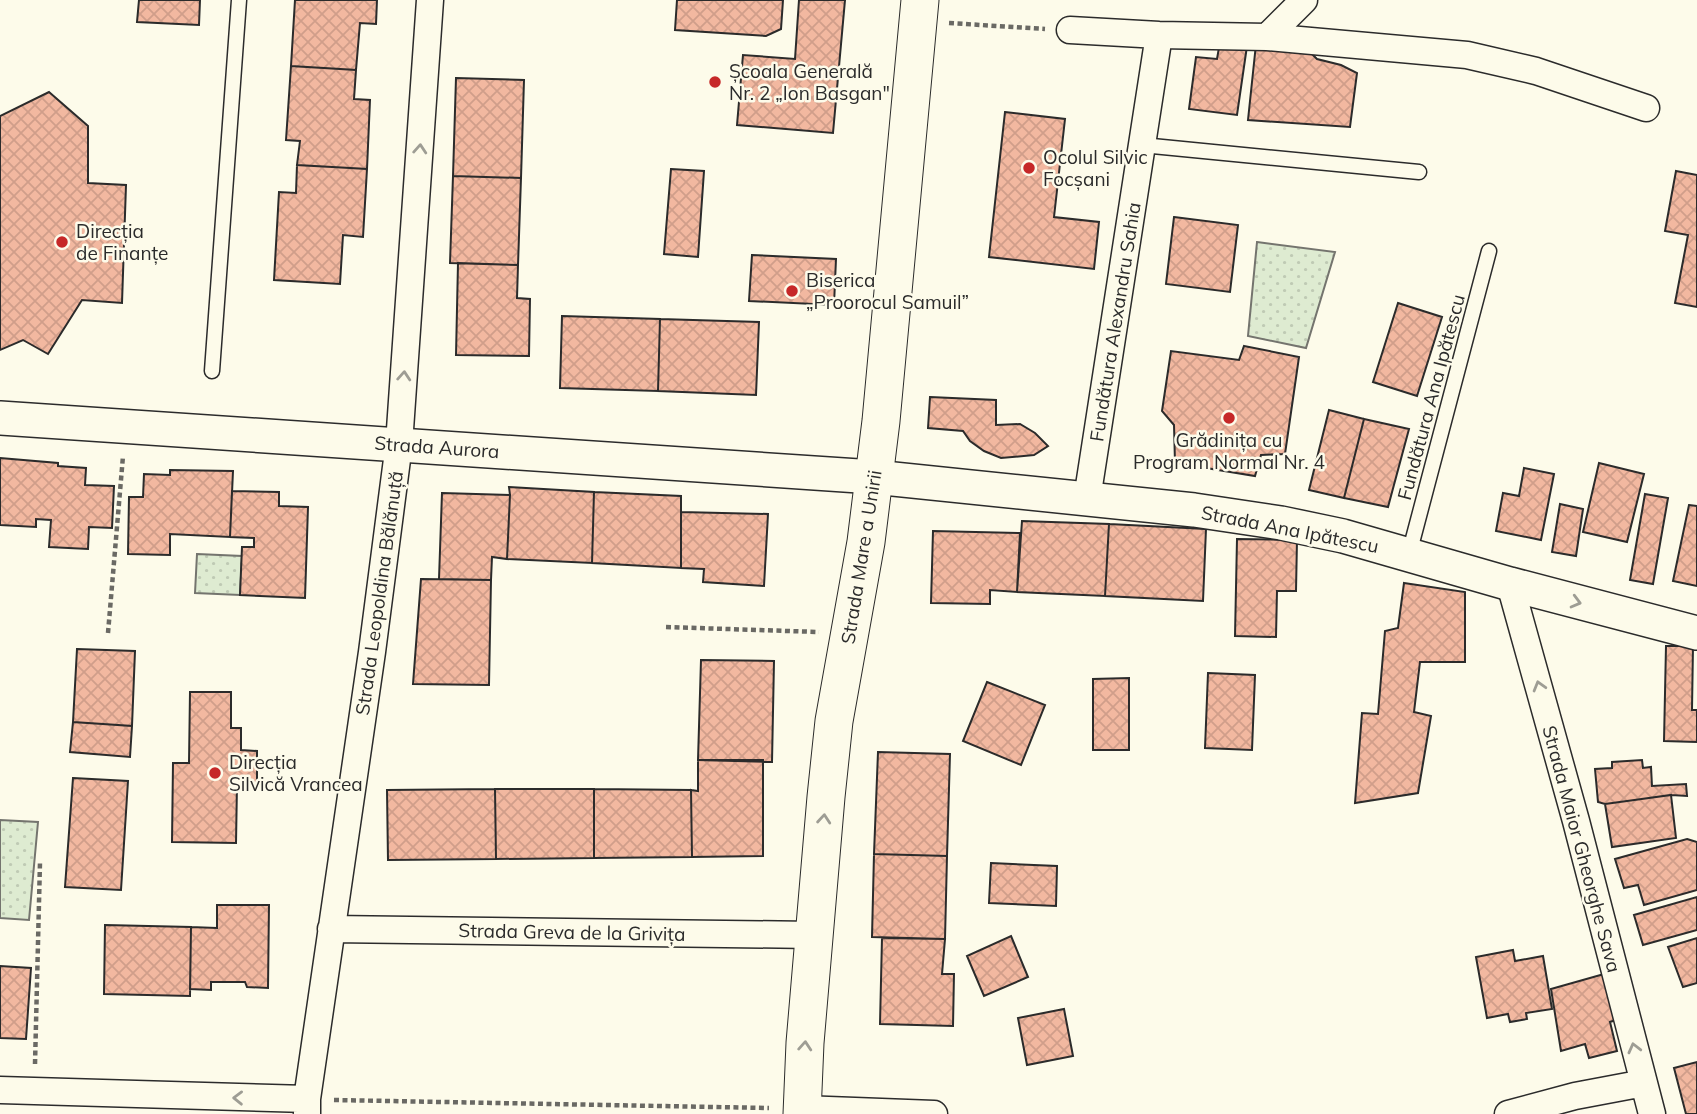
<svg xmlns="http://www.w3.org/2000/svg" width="1697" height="1114" viewBox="0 0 1697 1114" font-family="Mulish,sans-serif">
  <defs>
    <pattern id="park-dots" width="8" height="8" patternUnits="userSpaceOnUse" patternTransform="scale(1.75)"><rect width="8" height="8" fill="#deebd1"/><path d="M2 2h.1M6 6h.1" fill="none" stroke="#bfcab4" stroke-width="1.8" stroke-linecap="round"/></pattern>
    <pattern id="building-cross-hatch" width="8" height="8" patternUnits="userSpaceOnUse" patternTransform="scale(1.75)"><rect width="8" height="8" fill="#f2b8a0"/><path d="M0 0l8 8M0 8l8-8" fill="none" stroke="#d09e8a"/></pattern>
  </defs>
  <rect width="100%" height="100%" fill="#fdfbea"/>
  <path fill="url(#park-dots)" stroke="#74746e" stroke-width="2" d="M1257,242L1335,252L1306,348L1248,336Z
    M197,554L242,556L240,595L195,593Z
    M0,820L38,822L29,920L0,918Z"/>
  <path fill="url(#building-cross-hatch)" stroke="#2b2b2b" stroke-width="2" d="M139,0H200L199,25L137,22Z
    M295,0H377L376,24L360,23L356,70L291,66Z
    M677,0H783L781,29L766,36L675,30Z
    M799,0H845L833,133L737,125L743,55L795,59Z
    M1220,42L1247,46L1237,115L1189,109L1196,57L1217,59Z
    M1256,44L1308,50L1317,59L1341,65L1357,73L1350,127L1248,120Z
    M291,66L356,70L354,99L370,100L367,169L297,165L300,141L286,140Z
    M456,78L524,80L521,178L453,176Z
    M49,92L88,126V183L126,185L122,303L82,300L48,354L23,340L0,350V116Z
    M1005,112L1065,119L1054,217L1099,222L1094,269L989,257Z
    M297,165L367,169L363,237L343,235L340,284L274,280L279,192L296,193Z
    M671,169L704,171L698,257L664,254Z
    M1676,171L1697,175V307L1675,303L1688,235L1665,231Z
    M453,176L521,178L518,265L450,263Z
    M1174,217L1238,225L1230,292L1166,284Z
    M752,255L836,259L834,305L749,301Z
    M458,263L518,265L517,298L530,299L529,356L456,355Z
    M1398,303L1442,317L1417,396L1373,382Z
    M562,316L660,319L658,391L560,388Z
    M660,319L759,322L756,395L658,391Z
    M1244,346L1299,357L1285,454L1261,455L1255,476L1175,463L1174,425L1162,411L1171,351L1239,360Z
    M930,397L996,400V425L1020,424L1035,433L1048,446L1034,455L1001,458L984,451L970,441L963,431L928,428Z
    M1329,410L1364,419L1344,498L1309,490Z
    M1364,419L1409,429L1388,507L1344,498Z
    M0,458L58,463V466L86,468L85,485L114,486L112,528L89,527L88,549L49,547L51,520L36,519V527L0,525Z
    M1599,463L1644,474L1627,542L1583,532Z
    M1524,468L1554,474L1541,540L1496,531L1503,493L1519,496Z
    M170,470L233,471L230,537L170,534V555L128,554L129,497H143L144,474L170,475Z
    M509,487L594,492L592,563L507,559L510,495Z
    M232,491L279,492V506L308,507L305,598L240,595L242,547H254V538L230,537Z
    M594,492L681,496V568L592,563Z
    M442,493L510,495L507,559L492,557L491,580L439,579Z
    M1645,494L1668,498L1653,584L1630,580Z
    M1560,504L1583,509L1576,556L1552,552Z
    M1689,505L1697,506V586L1673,581Z
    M681,512L768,514L764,586L703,582L704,569L681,568Z
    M1022,521L1109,524L1105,596L1017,592Z
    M1109,524L1206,529L1203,601L1105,596Z
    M933,531L1020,533L1017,592L990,590V604L931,603Z
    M1237,539L1297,540L1296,591H1277L1276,637L1235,636Z
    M421,579L491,580L489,685L413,684Z
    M1404,583L1465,592V662H1420L1414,712L1431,716L1418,793L1355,803L1362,713L1378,714L1385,631L1398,628Z
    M1666,646H1693L1692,710H1697V742L1664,741Z
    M77,649L135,651L132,726L73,722Z
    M701,660L774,661L772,762L698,760Z
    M1208,673L1255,675L1252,750L1205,748Z
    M1129,678V750H1093V679Z
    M987,682L1045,705L1021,765L963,741Z
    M190,692H231V728H241V750L257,751V784H237L236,843L172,842L173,763H189Z
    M73,722L132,726L130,757L70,752Z
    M878,752L950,754L947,856L874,854Z
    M698,760H763V856L692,857L691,790L698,791Z
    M1642,760L1643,768L1651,767L1652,786L1686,784L1687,796L1671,795L1605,804L1598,802L1595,769L1612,768V762Z
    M73,778L128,781L121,890L65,887Z
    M495,789L496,859L388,860L387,790Z
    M495,789H594V858L496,859Z
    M594,789L691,790L692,857L594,858Z
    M1671,795L1676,838L1612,847L1605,804Z
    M1687,839L1697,842V890L1644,905L1638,885L1624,888L1615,859Z
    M874,854L947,856L945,939L872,937Z
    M991,863L1057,866L1056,906L989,903Z
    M1697,897V930L1643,945L1634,915Z
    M217,905H269L268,988L247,987L245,982H211V990L190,989L191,927L217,928Z
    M105,925L191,927L190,996L104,994Z
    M1011,936L1028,977L984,996L967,956Z
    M882,938L945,939L942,974H954L953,1026L880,1024Z
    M1697,938V983L1683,987L1668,947Z
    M1513,950L1515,961L1543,956L1552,1009L1526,1013L1527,1019L1510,1022L1508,1014L1487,1018L1476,957Z
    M0,966L31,968L26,1039L0,1038Z
    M1604,974L1616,1020L1610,1022L1617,1051L1589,1058L1585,1044L1561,1051L1551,989Z
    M1064,1009L1073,1056L1027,1065L1018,1018Z
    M1697,1062V1114H1686L1674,1068Z"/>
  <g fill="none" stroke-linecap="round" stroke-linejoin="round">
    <g stroke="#2b2b2b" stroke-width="17">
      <path id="service" d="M1142,145L1419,172
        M212,371L239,0
        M1409,554L1489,251"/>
    </g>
    <g stroke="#2b2b2b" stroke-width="29">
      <path id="minor" d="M1070,30L1159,35L1267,37L1467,55L1536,71L1646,108
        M1267,37L1304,0
        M1087,499L1159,35
        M1510,584L1576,821L1652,1114
        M331,929L814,935
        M0,1090L307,1099
        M802,1109L934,1114
        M307,1114V1099L372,652L399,444L430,0
        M1508,1114L1575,1096L1644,1083"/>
    </g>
    <g stroke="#2b2b2b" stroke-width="36">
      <path id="tertiary" d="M0,418L874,477L1194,510L1281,523L1343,536L1510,584L1697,633"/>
    </g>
    <g stroke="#2b2b2b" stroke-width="39">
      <path id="secondary" d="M802,1114L805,1043L826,797L834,721L866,542L881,421L920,0"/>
    </g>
    <path stroke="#6a6964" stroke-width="4.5" stroke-dasharray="5 3.5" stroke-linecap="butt" d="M949,23L1045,29
      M666,627L819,632
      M108,633L123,456
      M35,1064L40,862
      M334,1100L769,1108"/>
    <use href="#service" stroke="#fdfbea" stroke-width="14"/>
    <use href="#minor" stroke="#fdfbea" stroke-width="26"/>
    <use href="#tertiary" stroke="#fdfbea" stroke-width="33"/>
    <use href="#secondary" stroke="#fdfbea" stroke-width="37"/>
  </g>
  <defs><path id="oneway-chevron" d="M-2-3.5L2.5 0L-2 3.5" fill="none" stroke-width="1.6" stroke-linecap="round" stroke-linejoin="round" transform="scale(1.75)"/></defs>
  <g stroke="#9e9d94">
    <use href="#oneway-chevron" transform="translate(420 149) rotate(-86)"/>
    <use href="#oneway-chevron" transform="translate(404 376) rotate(-86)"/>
    <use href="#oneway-chevron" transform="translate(1576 602) rotate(15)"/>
    <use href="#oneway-chevron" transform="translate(1539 686) rotate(-106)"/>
    <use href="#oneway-chevron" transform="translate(824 819) rotate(-85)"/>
    <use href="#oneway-chevron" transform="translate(805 1046) rotate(-86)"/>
    <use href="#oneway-chevron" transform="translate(1634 1048) rotate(-104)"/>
    <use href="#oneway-chevron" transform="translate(238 1098) rotate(-179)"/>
  </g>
  <g fill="#c62828" stroke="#fdfbea" stroke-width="2.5">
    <circle cx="715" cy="82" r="7"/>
    <circle cx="1029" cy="168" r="7"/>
    <circle cx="62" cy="242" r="7"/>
    <circle cx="792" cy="291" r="7"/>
    <circle cx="1229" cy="418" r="7"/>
    <circle cx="215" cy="773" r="7"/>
  </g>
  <g text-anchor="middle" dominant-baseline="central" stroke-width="5" stroke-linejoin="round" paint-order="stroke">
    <g font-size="19" fill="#2b2b2b" stroke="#fdfbea" text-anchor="start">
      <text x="729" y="71">Școala Generală<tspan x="729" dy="22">Nr. 2 „Ion Basgan"</tspan></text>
      <text x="1043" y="157">Ocolul Silvic<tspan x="1043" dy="22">Focșani</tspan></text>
      <text x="76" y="231">Direcția<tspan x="76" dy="22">de Finanțe</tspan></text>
      <text x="806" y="280">Biserica<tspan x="806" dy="22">„Proorocul Samuil”</tspan></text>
      <text x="1229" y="440" text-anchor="middle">Grădinița cu<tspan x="1229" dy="22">Program Normal Nr. 4</tspan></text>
      <text x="229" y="762">Direcția<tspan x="229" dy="22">Silvică Vrancea</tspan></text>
    </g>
    <g font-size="19" fill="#2b2b2b" stroke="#fdfbea">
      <text transform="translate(1115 322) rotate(-81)">Fundătura Alexandru Sahia</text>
      <text transform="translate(1431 397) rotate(-75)">Fundătura Ana Ipătescu</text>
      <text transform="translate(437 447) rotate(4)">Strada Aurora</text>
      <text transform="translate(1290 529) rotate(11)">Strada Ana Ipătescu</text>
      <text transform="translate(861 557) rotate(-81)">Strada Mare a Unirii</text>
      <text transform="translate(379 593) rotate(-82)">Strada Leopoldina Bălănuță</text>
      <text transform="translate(1582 849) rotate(75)">Strada Maior Gheorghe Sava</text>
      <text transform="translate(572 932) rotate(1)">Strada Greva de la Grivița</text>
    </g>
  </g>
</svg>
